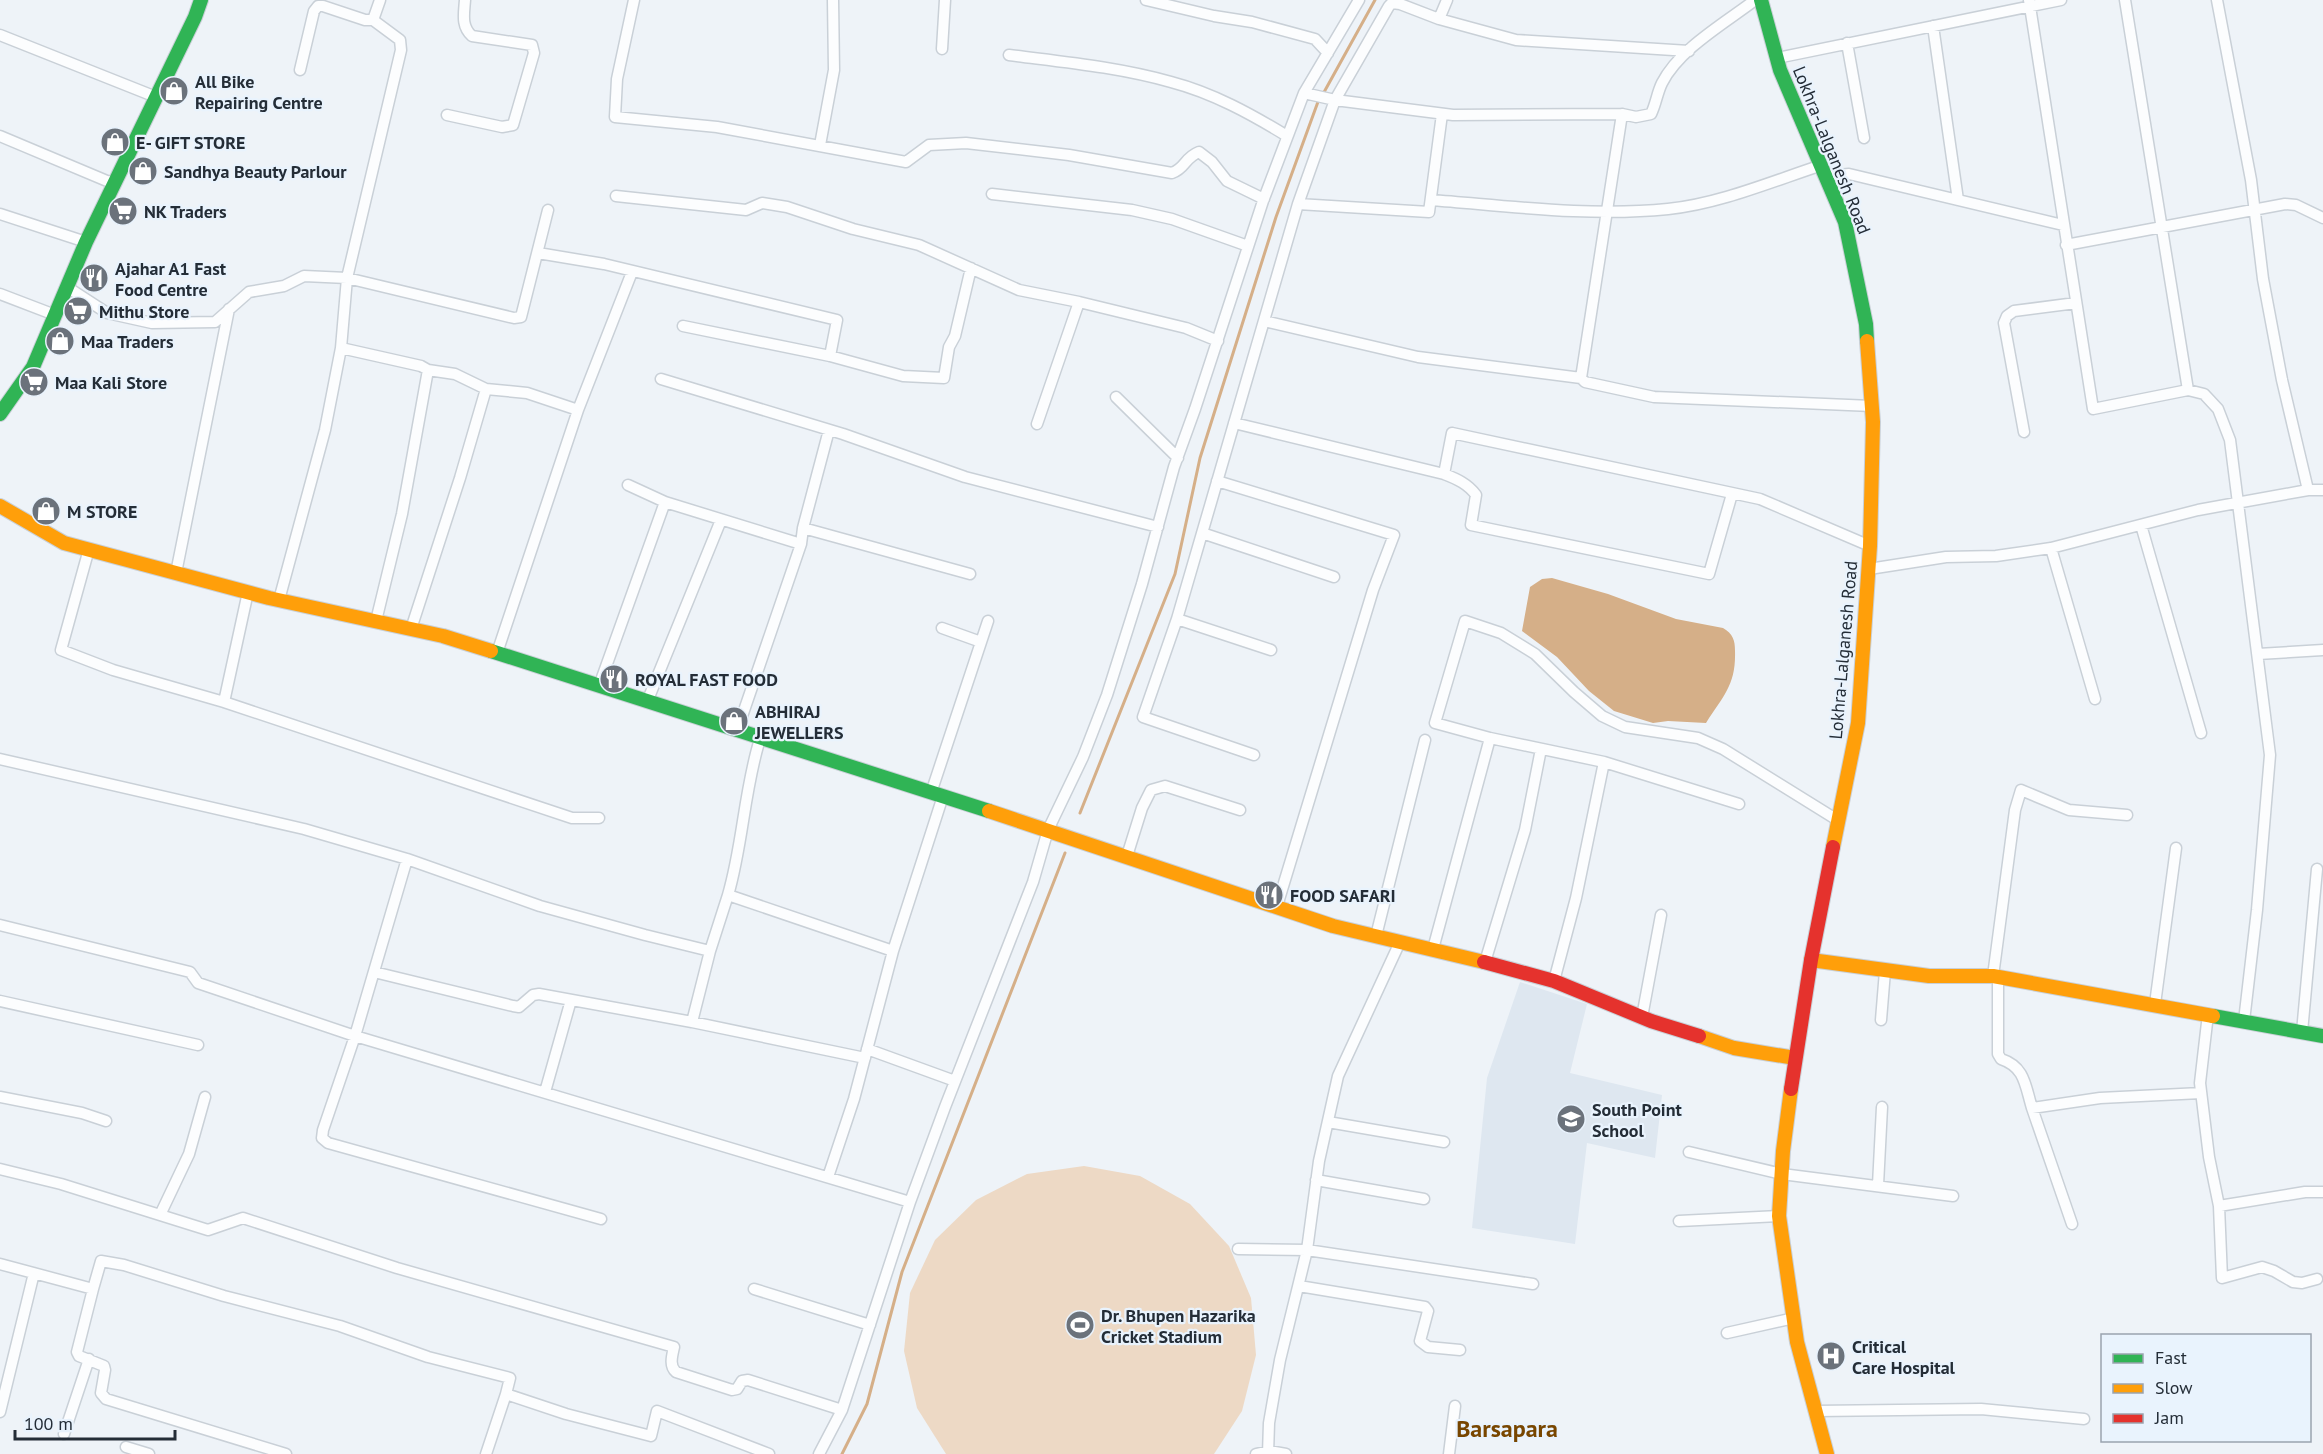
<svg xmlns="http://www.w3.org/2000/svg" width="2323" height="1454" viewBox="0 0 2323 1454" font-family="'PT Sans',sans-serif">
  <rect width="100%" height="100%" fill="#eef3f8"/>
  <path fill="#dee7f0" d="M1520,982L1587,1004L1570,1073L1662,1095L1655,1158L1587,1143L1575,1244L1472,1228L1487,1078Z"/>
  <path fill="#edd9c5" d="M1084,1166L1140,1176L1190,1204L1229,1246L1251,1298L1256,1355L1242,1411L1214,1454H946L917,1408L904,1351L910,1293L935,1240L976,1200L1027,1174Z"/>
  <path fill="#d5af88" d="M1552,578L1608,594L1676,619L1723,628C1733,634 1735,640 1735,651C1736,685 1724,695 1706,723L1668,721L1653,723L1614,711L1589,691L1557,657L1522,631L1530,587L1542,579Z"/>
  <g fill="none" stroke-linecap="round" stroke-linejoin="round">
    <path stroke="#d5af88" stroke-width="3" d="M1323,94L1375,0
      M1080,813L1175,574L1200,458L1276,217L1319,99
      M842,1454L867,1404L902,1272L1065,853"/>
    <g stroke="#c9d0d7" stroke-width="13">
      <path id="street" d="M634,0L617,79L615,117L717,127L906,162L929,145L966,143L1069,155L1172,173C1186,168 1184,158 1199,152L1212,162L1227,181L1264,199
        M1146,0L1214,16L1252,22L1315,39L1328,53
        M1447,0L1439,19L1516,40L1689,51
        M2029,0L2093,409L2188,390L2204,394L2218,409L2230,440L2270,755L2257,910L2244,1021
        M2125,0L2188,390
        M2217,0L2251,180L2263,279L2282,380L2308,490
        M1439,19L1400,4L1392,3L1389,6L1335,100L1298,204L1429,212L1442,114
        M373,20L380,0
        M1933,26L1958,200
        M0,35L156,97
        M1847,43L1864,138
        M942,49L945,0
        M1009,55C1063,62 1118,67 1171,82C1213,93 1251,114 1287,136
        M1777,58L2061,0
        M1304,93L1335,100L1453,115L1622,114L1636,117L1651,114C1656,104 1657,93 1662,83C1679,49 1725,23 1755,0
        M447,115L502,127L513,125L534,53L532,45L472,36C461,26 464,14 465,0
        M0,136L107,181L116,182
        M820,145L834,70L833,0
        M1826,176L1849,174L2063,225
        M992,194L1132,210L1172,219L1248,246
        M616,196L746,210L762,203L787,207L853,229L919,245L1019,290L1079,302L1186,328L1218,341
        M1431,200C1509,206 1590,217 1668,209C1719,204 1773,181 1822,165
        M0,214L86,242
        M2066,245L2285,204L2296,205L2323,218
        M538,253L604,264L837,320L830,356
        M67,287L107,313L152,323L215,322L249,292L284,286L304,276L347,278L514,318L521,317L548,210
        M0,294L55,315
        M1264,321L1418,357L1581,378L1585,382L1654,397L1872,406
        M683,326L830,356L903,376L944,378L949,347L955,336L971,268
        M341,348L421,366L428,370L455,374L486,389L527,393L578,410
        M1581,378L1622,114
        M661,379L843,434L965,477L1158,527
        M1116,397L1178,458
        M1234,423L1444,474C1457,479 1468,484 1476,495L1471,525L1709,574L1732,494
        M1037,424L1079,302
        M2024,432L2004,323L2007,316L2014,311L2076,303
        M1444,474L1452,433L1760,499L1870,546
        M1217,481L1394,535L1373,590L1277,906
        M628,485L665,502
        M2141,525L2201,733
        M803,528L970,574
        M1202,533L1334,577
        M2051,548L2095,699
        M89,549L61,650L113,670L224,702L248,592
        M1869,569L1946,557L1996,556L2051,548L2198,510L2308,490H2323
        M176,573L229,309
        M279,600L325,430L341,348L347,278L401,50L400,40L373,20H365L323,6H318L314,11L300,70
        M1177,619L1271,650
        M376,621L402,514L428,370
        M942,628L981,642
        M411,629L460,478L486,389
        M497,653L578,410L632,272
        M2258,654L2323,650
        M599,686L665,502L801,544
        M224,702L572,818H599
        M647,702L721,520
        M737,731L801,544L803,528L829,430
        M1254,755L1143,717L1177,619L1298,204
        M0,759L304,829L407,859L540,906L645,935L710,951L692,1022L865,1058
        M931,793L988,621
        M1739,804L1604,762L1490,738L1435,723L1465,621L1501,633L1535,654L1574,692L1602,716L1625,727L1698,738L1723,749L1839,821
        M1127,856L1142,808L1151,790L1165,786L1240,810
        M407,859L355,1036L323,1130L322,1138L328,1143L601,1219
        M728,895C743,844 744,790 760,739
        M0,925L190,972L198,983L355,1036L910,1202
        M1376,936L1425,740
        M1433,949L1490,738
        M710,951L728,895L893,951
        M1485,962L1525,830L1541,749
        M374,972L513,1006L519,1007L533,995L539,994L692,1022
        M1993,976L2015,810L2021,790L2069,810L2127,815
        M1998,977V1054L2001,1059C2025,1067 2025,1085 2032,1108L2100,1098L2201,1093
        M1554,981L1576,898L1604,762
        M0,1001L198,1045
        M2155,1004L2176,848
        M2208,1014L2200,1083L2209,1157L2219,1206L2305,1192H2323
        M1642,1017L1661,915
        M1881,1020L1885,971
        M2302,1032L2317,869
        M867,1049L955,1081
        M545,1092L571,1000
        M0,1097L82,1113L106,1121
        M2032,1108L2072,1224
        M1328,1122L1444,1142
        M1689,1152L1782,1174L1953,1196
        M0,1169L61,1184L208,1230L243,1218L397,1268L674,1347C672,1356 669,1366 676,1372L732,1390L737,1389L742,1381L748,1380L842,1410
        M828,1177L854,1099L893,951L943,796
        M1316,1180L1424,1199
        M1878,1185L1882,1107
        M2219,1206L2222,1278L2262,1267L2274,1271L2293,1282L2302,1283L2317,1279
        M160,1215L189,1154L205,1097
        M1679,1221L1779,1216
        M1238,1249L1307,1250L1533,1284
        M0,1264L93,1289L101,1261L124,1265L224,1296L340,1326L428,1357L510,1378L506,1394L566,1414L651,1436L657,1411L769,1454
        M1299,1286L1425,1307L1428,1311L1420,1341L1428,1347L1460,1350
        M93,1289L77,1352L79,1356L104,1366L105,1370L101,1393L106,1399L286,1454
        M754,1289L870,1325
        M1727,1333L1794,1318
        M1816,1411L1981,1409L2084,1419
        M0,1412L34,1273
        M64,1434L89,1359
        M126,1447L149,1454
        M486,1454L506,1394
        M819,1454L842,1410L910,1202L945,1107L1033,882L1048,830L1083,757L1107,695L1142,584L1174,467L1195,409L1263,201L1304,93L1359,0
        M1256,1454L1269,1451L1286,1454
        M1268,1454L1269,1423L1280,1360L1307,1250L1319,1161L1338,1076L1400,942
        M1449,1454L1455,1406"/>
    </g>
    <g stroke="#c9d0d7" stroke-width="16">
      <path id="fast" d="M1761,0L1780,70L1845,222L1866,324L1867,341
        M0,414L33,367L86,242L195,17L201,0
        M491,651L989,811
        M2213,1016L2323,1036"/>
    </g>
    <g stroke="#c9d0d7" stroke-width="16">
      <path id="slow" d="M0,506L64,543L269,598L443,636L491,651
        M989,811L1333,926L1484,962
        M1833,847L1858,723L1870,546L1873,422L1867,341
        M1811,960L1929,976H1993L2213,1016
        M1699,1036L1734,1048L1795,1058
        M1791,1089L1783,1151L1779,1216L1797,1342L1827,1454"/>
    </g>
    <g stroke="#c9d0d7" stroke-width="16">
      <path id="jam" d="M1484,962L1554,981L1651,1021L1699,1036
        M1791,1089L1811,960L1833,847"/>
    </g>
    <use href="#street" stroke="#fcfdfe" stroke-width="10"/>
    <use href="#fast" stroke="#30b455" stroke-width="14"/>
    <use href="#slow" stroke="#ff9f0a" stroke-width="14"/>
    <use href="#jam" stroke="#e5322d" stroke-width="14"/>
  </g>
  <defs>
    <g id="shop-disc" transform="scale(1.5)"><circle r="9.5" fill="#6b727b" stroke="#e9f3fd"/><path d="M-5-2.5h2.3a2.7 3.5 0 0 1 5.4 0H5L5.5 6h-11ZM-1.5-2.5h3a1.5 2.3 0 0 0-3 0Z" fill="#fff"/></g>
    <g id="supermarket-disc" transform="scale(1.5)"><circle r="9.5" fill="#6b727b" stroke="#e9f3fd"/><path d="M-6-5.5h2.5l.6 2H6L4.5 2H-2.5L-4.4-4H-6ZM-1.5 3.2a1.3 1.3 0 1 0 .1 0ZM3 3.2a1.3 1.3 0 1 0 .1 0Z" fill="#fff"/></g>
    <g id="restaurant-disc" transform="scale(1.5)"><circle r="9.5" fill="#6b727b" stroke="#e9f3fd"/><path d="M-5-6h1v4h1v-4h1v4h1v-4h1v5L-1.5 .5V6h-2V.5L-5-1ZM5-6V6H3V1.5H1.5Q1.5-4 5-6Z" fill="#fff"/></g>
    <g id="school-disc" transform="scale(1.5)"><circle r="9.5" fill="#6b727b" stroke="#e9f3fd"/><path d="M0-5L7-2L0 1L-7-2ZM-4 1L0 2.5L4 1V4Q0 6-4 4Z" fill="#fff"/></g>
    <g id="stadium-disc" transform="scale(1.5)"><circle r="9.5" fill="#6b727b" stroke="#e9f3fd"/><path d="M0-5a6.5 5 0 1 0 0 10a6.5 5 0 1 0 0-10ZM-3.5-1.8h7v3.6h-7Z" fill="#fff"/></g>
    <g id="hospital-disc" transform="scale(1.5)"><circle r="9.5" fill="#6b727b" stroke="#e9f3fd"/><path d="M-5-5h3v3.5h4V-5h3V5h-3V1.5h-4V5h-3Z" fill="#fff"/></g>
  </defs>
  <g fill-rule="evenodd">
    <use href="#shop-disc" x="174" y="91"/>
    <use href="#shop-disc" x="115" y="142"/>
    <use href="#shop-disc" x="143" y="171"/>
    <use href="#supermarket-disc" x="123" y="211"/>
    <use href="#restaurant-disc" x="94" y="278"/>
    <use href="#supermarket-disc" x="78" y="311"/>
    <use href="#shop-disc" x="60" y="341"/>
    <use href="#supermarket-disc" x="34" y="382"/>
    <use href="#shop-disc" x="46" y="511"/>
    <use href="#restaurant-disc" x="614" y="679"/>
    <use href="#shop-disc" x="734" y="721"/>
    <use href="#restaurant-disc" x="1269" y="895"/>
    <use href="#school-disc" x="1571" y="1119"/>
    <use href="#stadium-disc" x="1080" y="1325"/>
    <use href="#hospital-disc" x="1831" y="1356"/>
  </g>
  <g text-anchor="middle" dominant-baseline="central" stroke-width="4.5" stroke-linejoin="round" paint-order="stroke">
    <g font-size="18" font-weight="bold" fill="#242d37" stroke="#e9f3fd" text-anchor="start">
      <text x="195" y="81">All Bike<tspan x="195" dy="21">Repairing Centre</tspan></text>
      <text x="136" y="142">E- GIFT STORE</text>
      <text x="164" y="171">Sandhya Beauty Parlour</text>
      <text x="144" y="211">NK Traders</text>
      <text x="115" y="268">Ajahar A1 Fast<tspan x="115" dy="21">Food Centre</tspan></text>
      <text x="99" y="311">Mithu Store</text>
      <text x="81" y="341">Maa Traders</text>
      <text x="55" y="382">Maa Kali Store</text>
      <text x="67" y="511">M STORE</text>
      <text x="635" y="679">ROYAL FAST FOOD</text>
      <text x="755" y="711">ABHIRAJ<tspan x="755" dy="21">JEWELLERS</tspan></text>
      <text x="1290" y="895">FOOD SAFARI</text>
      <text x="1592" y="1109">South Point<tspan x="1592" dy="21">School</tspan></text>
      <text x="1101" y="1315">Dr. Bhupen Hazarika<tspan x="1101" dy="21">Cricket Stadium</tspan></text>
      <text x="1852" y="1346">Critical<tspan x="1852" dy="21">Care Hospital</tspan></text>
    </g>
    <g font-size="18" fill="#242d37" stroke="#e9f3fd">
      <text transform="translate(1832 150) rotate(68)">Lokhra-Lalganesh Road</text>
      <text transform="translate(1843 650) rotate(-85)">Lokhra-Lalganesh Road</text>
    </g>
    <g font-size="24" font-weight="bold" fill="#784600" stroke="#e9f3fd">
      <text x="1507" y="1428">Barsapara</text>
    </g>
  </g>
  <rect x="2101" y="1334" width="210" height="108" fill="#e9f3fd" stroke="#9aa4ae" stroke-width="1.5"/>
  <rect x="2113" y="1354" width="30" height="9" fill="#30b455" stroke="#9aa4ae" stroke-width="1.5"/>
  <text x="2155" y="1364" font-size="18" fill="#242d37">Fast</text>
  <rect x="2113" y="1384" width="30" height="9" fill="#ff9f0a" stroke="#9aa4ae" stroke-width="1.5"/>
  <text x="2155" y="1394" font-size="18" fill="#242d37">Slow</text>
  <rect x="2113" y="1414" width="30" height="9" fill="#e5322d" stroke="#9aa4ae" stroke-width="1.5"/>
  <text x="2155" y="1424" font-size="18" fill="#242d37">Jam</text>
  <path d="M15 1430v9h160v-9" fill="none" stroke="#242d37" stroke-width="3"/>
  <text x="24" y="1430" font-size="18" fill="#242d37" stroke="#e9f3fd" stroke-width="4.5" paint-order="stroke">100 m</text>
</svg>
